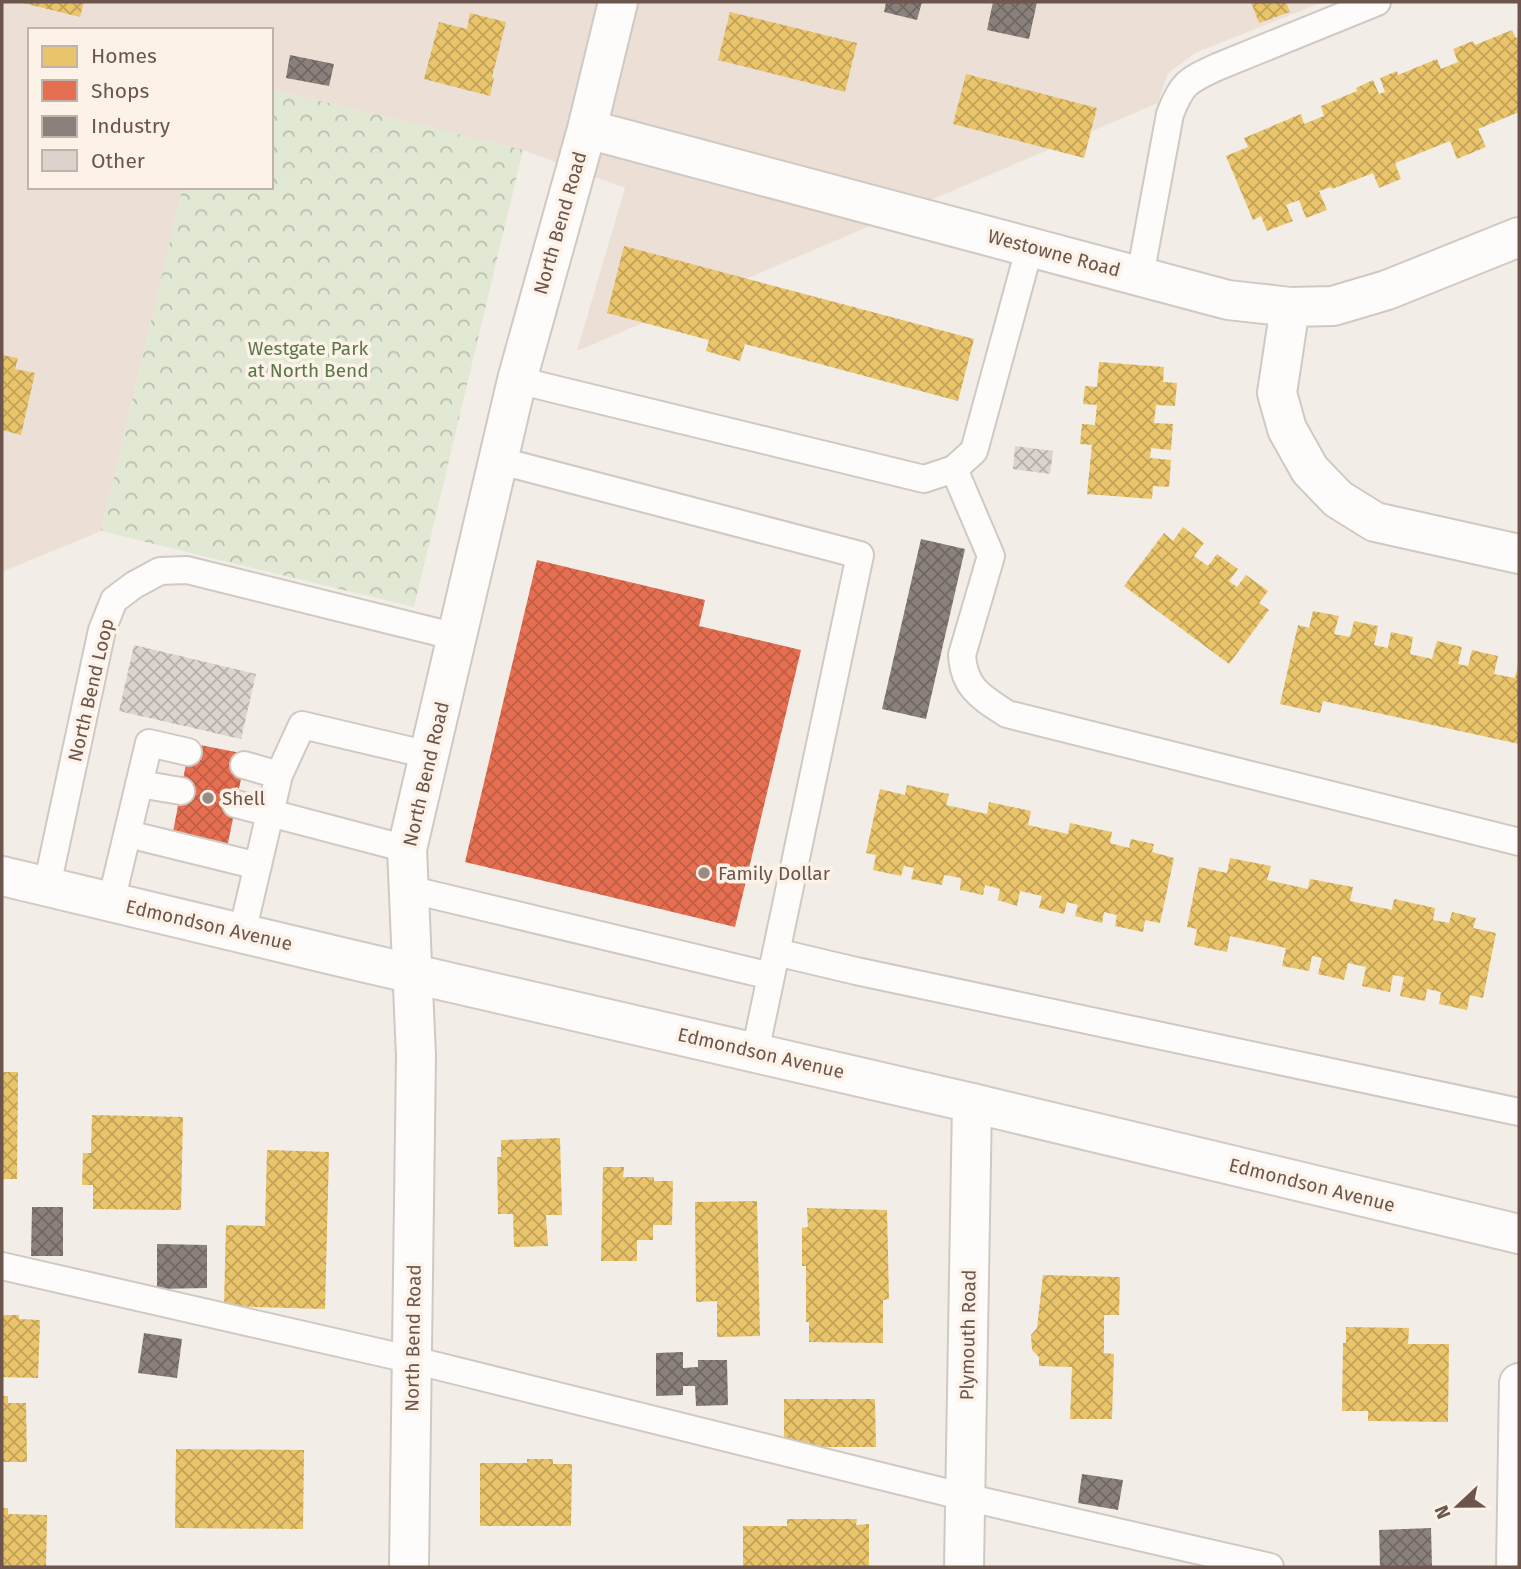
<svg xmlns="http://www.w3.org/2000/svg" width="1521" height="1569" viewBox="0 0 1521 1569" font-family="'Fira Sans',sans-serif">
  <defs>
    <pattern id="park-crowns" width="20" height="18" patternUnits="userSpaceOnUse" patternTransform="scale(1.75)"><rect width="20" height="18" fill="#e1e8d3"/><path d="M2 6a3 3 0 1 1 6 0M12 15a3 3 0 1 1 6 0" fill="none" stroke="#babfad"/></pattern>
    <pattern id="homes-cross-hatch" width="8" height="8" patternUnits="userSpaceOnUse" patternTransform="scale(1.75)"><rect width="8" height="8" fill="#e9c46a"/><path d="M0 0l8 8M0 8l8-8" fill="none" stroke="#c1a259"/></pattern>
    <pattern id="shops-cross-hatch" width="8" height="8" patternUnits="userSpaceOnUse" patternTransform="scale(1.75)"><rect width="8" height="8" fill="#e76f51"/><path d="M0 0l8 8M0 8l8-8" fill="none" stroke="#bf5e45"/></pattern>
    <pattern id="industry-cross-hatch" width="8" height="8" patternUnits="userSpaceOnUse" patternTransform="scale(1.75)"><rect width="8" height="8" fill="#8a817c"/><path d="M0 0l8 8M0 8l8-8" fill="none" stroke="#706763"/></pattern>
    <pattern id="building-cross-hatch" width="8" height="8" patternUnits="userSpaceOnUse" patternTransform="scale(1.75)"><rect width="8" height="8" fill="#dcd3cd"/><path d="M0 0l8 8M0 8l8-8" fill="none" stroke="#b6aea9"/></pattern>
  </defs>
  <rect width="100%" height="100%" fill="#f3ede7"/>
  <path fill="#ecdfd5" d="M2,2H1323L1195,53L1168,73L1158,103L577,351L625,188L523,150L271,89V30H30V187H183L101,531L2,572Z"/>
  <path fill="url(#park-crowns)" d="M271,89L523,150L414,607L101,531L183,187H271Z"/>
  <path fill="url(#homes-cross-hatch)" d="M19,2H84L80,17Z
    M1251,2H1286L1290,12L1259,23Z
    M730,12L857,43L845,92L718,60Z
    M470,13L506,22L492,77L494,78L490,96L424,79L439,22L467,29Z
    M1512,30L1516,38L1519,37V112L1478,129L1486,147L1457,159L1450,141L1395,163L1401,179L1379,188L1373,173L1332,189L1331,187L1319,191L1327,210L1306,218L1299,200L1286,205L1293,221L1267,231L1261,216L1253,220L1226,156L1248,147L1244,138L1301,114L1304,124L1324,116L1321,106L1357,91L1356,88L1373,80L1379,94L1385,92L1380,78L1397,71L1398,75L1437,59L1441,69L1458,62L1453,49L1473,41L1475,45Z
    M966,74L1097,108L1084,158L953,124Z
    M624,246L974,339L958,401L745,344L740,361L706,351L709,340L607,313Z
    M2,355L18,358L15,369L35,373L21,435L2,430Z
    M1099,362L1164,367L1163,382L1177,383L1175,406L1156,405L1154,423L1173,424L1171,450L1151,448L1150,458L1171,460L1169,487L1153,486L1152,499L1087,494L1092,445L1080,444L1082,424L1095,425L1097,405L1083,404L1085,386L1097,387Z
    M1183,527L1204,543L1194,556L1208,566L1217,554L1238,569L1229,581L1237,587L1246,575L1268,591L1259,603L1269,610L1229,664L1124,586L1164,533L1173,541Z
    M1313,611L1339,616L1334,634L1350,637L1354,621L1378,626L1374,645L1388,648L1391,632L1413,637L1410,654L1432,659L1437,641L1462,647L1458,664L1468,666L1472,650L1498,656L1494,674L1515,678L1519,662V744L1323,701L1320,713L1280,704L1298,625L1309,628Z
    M907,785L949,794L946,805L987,814L989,802L1031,811L1028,825L1068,834L1070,823L1112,832L1110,843L1129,848L1131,839L1154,844L1152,852L1174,858L1160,923L1145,920L1143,932L1115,926L1117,915L1104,912L1102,923L1075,916L1078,905L1067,902L1064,914L1039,908L1042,896L1020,891L1017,906L998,900L1000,889L985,885L983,895L960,890L961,878L944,875L942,885L911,879L914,868L904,866L901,876L873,870L876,855L866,853L880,789L905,795Z
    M1230,858L1271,866L1267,880L1308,889L1310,879L1353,887L1350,901L1392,910L1394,899L1435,908L1433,920L1449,923L1452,912L1476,918L1473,928L1496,933L1483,998L1470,995L1467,1010L1439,1004L1441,992L1427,989L1425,1001L1400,996L1404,977L1393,975L1390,992L1362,986L1366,967L1348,963L1344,980L1318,974L1322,958L1312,956L1309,971L1282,966L1286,948L1230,936L1227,952L1194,945L1197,929L1187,927L1199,867L1227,873Z
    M2,1072H18L17,1179H2Z
    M92,1115L183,1117L181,1210L93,1209V1185H82L83,1153H91Z
    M560,1138L562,1215H546L548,1246L514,1247L513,1214H498L497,1157H501V1140Z
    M267,1150L329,1152L325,1309L224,1306L226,1225L265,1226Z
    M603,1167H624L623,1177H654V1181H673L672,1225H653V1240H637V1261H601Z
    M757,1201L760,1336L717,1337V1301L696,1302L695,1202Z
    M807,1208L887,1210L889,1299L883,1300V1343L809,1342V1322H806V1266H802V1228L808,1227Z
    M1043,1275L1120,1277L1119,1315H1104V1353L1114,1354L1112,1419H1070L1072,1367L1039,1366V1357L1032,1350L1031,1335L1037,1328Z
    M2,1315H19V1319L40,1320L38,1378L2,1377Z
    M1346,1327L1409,1328L1408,1344H1449L1448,1422L1368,1421V1411H1342L1343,1343H1346Z
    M2,1396H8V1403H26L27,1462H2Z
    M784,1399H875L876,1447H784Z
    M176,1449L304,1450L303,1529L175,1528Z
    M527,1459H553V1464H572L571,1526H480V1463H527Z
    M2,1508H8V1514L47,1515L46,1567H2Z
    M787,1519H857L856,1525L869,1524V1567H743V1526H787Z"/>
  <path fill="url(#shops-cross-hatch)" d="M537,560L705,600L699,626L801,650L735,927L465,862Z
    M190,743L246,754L227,848L172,837Z"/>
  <path fill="url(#industry-cross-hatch)" d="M886,2H922L917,20L884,12Z
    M993,2H1037L1029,39L987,30Z
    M290,55L334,64L329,86L286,78Z
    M921,539L965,549L926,719L882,709Z
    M32,1207H63V1256H31Z
    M157,1244L207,1245V1288L157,1289Z
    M144,1333L182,1339L177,1378L138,1373Z
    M683,1352V1368L698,1367V1360H727L728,1405L696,1406L695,1386H683V1395L656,1396V1353Z
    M1082,1474L1123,1480L1118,1510L1078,1503Z
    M1431,1528L1432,1567H1380L1379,1530Z"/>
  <path fill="url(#building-cross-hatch)" d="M1015,446L1053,451L1050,474L1013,469Z
    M134,645L256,674L241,739L119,711Z"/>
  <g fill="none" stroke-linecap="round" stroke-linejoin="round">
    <g stroke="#d0c9c3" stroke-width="30">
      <path id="lane" d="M1140,276L1170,114C1182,83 1187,81 1217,67L1377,2
        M517,380L924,479L954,469L974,451L1030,246
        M497,460L860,555L755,1052
        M954,469L991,556L962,655C964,688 981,697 1007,714L1519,842
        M279,775L302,725L429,755
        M139,784L181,791
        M236,804L407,849
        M128,834L258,866
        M47,886L102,630L114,600L134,585L160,571L187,570L457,637
        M408,889L771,976
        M111,902L149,743L188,752
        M242,933L279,775L244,765
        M776,952L856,971L1519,1112
        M2,1266L413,1360L965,1497L1270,1567"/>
    </g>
    <g stroke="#d0c9c3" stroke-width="42">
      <path id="street" d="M587,129L1228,300L1290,307L1333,306L1387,290L1519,237
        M1290,307L1277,393L1287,429L1310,470L1338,499L1375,522L1519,554
        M409,1567L416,1056L407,849L517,380L587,129L618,2
        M964,1567L972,1103
        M1516,1567L1519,1383"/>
    </g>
    <g stroke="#d2cac4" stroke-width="42">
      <path id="secondary" d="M2,876L362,962L972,1103L1519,1234"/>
    </g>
    <use href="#lane" stroke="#fdfcfb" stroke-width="26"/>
    <use href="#street" stroke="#fdfcfb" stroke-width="38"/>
    <use href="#secondary" stroke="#fdfcfb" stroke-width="38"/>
  </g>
  <g fill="#9b8a82" stroke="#fcf2e8" stroke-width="2.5">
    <circle cx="208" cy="798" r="7"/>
    <circle cx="704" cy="873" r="7"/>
  </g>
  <g text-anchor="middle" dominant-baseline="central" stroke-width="7" stroke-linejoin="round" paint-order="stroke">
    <g font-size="19" fill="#6c554c" stroke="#fcf2e8">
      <text transform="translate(560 223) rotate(-74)">North Bend Road</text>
      <text transform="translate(1054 253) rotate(15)">Westowne Road</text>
      <text transform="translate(91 690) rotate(-77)">North Bend Loop</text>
      <text transform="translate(426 774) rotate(-77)">North Bend Road</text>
      <text transform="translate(209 925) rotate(13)">Edmondson Avenue</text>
      <text transform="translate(761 1053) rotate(13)">Edmondson Avenue</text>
      <text transform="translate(1312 1185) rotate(14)">Edmondson Avenue</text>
      <text transform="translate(968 1335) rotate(-89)">Plymouth Road</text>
      <text transform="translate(413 1338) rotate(-89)">North Bend Road</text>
    </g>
    <g font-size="19" fill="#5a7749" stroke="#fcf2e8">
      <text x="308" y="348">Westgate Park<tspan x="308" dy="22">at North Bend</tspan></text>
    </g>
    <g font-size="19" fill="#6c554c" stroke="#fcf2e8" text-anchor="start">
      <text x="222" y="798">Shell</text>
      <text x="718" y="873">Family Dollar</text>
    </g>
  </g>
  <rect width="1521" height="1569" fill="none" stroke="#6c554c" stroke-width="7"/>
  <rect x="28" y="28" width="245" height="161" fill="#fcf2e8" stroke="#c2b3aa" stroke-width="2"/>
  <rect x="42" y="46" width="35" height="21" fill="#e9c46a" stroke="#c2b3aa" stroke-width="2"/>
  <text x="91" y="63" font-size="21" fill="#6c554c">Homes</text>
  <rect x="42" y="80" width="35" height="21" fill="#e76f51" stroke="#c2b3aa" stroke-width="2"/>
  <text x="91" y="98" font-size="21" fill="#6c554c">Shops</text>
  <rect x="42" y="116" width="35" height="21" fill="#8a817c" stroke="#c2b3aa" stroke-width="2"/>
  <text x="91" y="133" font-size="21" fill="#6c554c">Industry</text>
  <rect x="42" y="150" width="35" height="21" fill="#dcd3cd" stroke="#c2b3aa" stroke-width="2"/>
  <text x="91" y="168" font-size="21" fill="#6c554c">Other</text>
  <g transform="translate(1458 1506) rotate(248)" stroke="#fcf2e8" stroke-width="5" paint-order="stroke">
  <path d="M0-5L12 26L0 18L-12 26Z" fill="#6c554c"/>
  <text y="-10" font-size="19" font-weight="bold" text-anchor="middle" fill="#6c554c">N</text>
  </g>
</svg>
